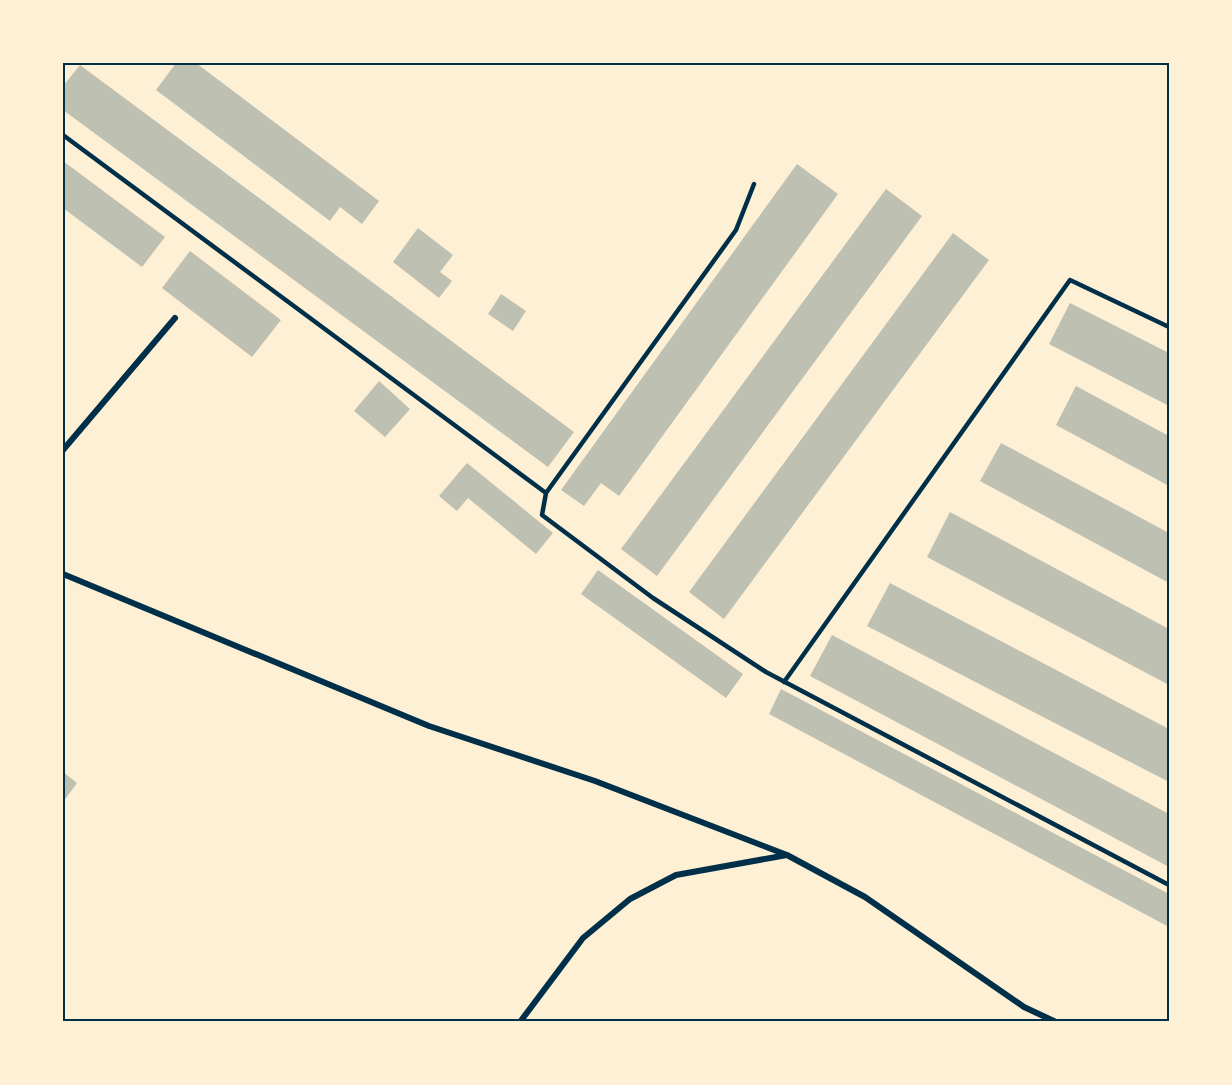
<svg xmlns="http://www.w3.org/2000/svg" width="1232" height="1085" viewBox="0 0 1232 1085" font-family="Ubuntu,sans-serif">
  <rect width="100%" height="100%" fill="#fdf0d5"/>
  <path fill="#bec0b2" d="M176,63H196L379,201L362,224L340,207L330,221L156,90Z
    M80,65L574,432L548,467L63,110V86Z
    M63,161L165,237L142,267L63,208Z
    M797,164L838,194L619,496L601,483L584,506L561,490Z
    M886,189L922,216L657,576L621,549Z
    M418,228L453,255L440,272L452,281L439,298L393,262Z
    M953,233L989,260L724,619L689,592Z
    M190,251L281,320L252,357L162,288Z
    M501,294L526,311L513,331L488,314Z
    M1070,303L1169,353V406L1049,344Z
    M379,381L410,409L385,437L354,411Z
    M1076,386L1169,436V486L1056,425Z
    M1001,443L1169,533V583L980,481Z
    M467,463L553,533L536,554L468,498L457,511L439,496Z
    M950,512L1169,629V685L927,557Z
    M598,570L743,674L726,698L581,594Z
    M890,583L1169,729V782L867,626Z
    M832,635L1169,814V867L810,676Z
    M781,689L1169,894V927L769,714Z
    M63,772L77,783L63,802Z"/>
  <g fill="none" stroke-linecap="round" stroke-linejoin="round">
    <path stroke="#003049" stroke-width="4.5" d="M63,135L546,493
      M754,184L736,230L546,493L542,515L653,598L766,672L1169,885
      M784,682L1070,280L1169,327"/>
    <path stroke="#003049" stroke-width="6" d="M63,450L175,318
      M63,574L429,726L595,781L787,855L865,897L1024,1007L1056,1022
      M520,1022L583,938L630,899L676,875L787,855"/>
  </g>
  <rect width="1232" height="1085" fill="none" stroke="#fdf0d5" stroke-width="129"/>
  <rect x="64" y="64" width="1104" height="956" fill="none" stroke="#003049" stroke-width="2"/>
</svg>
